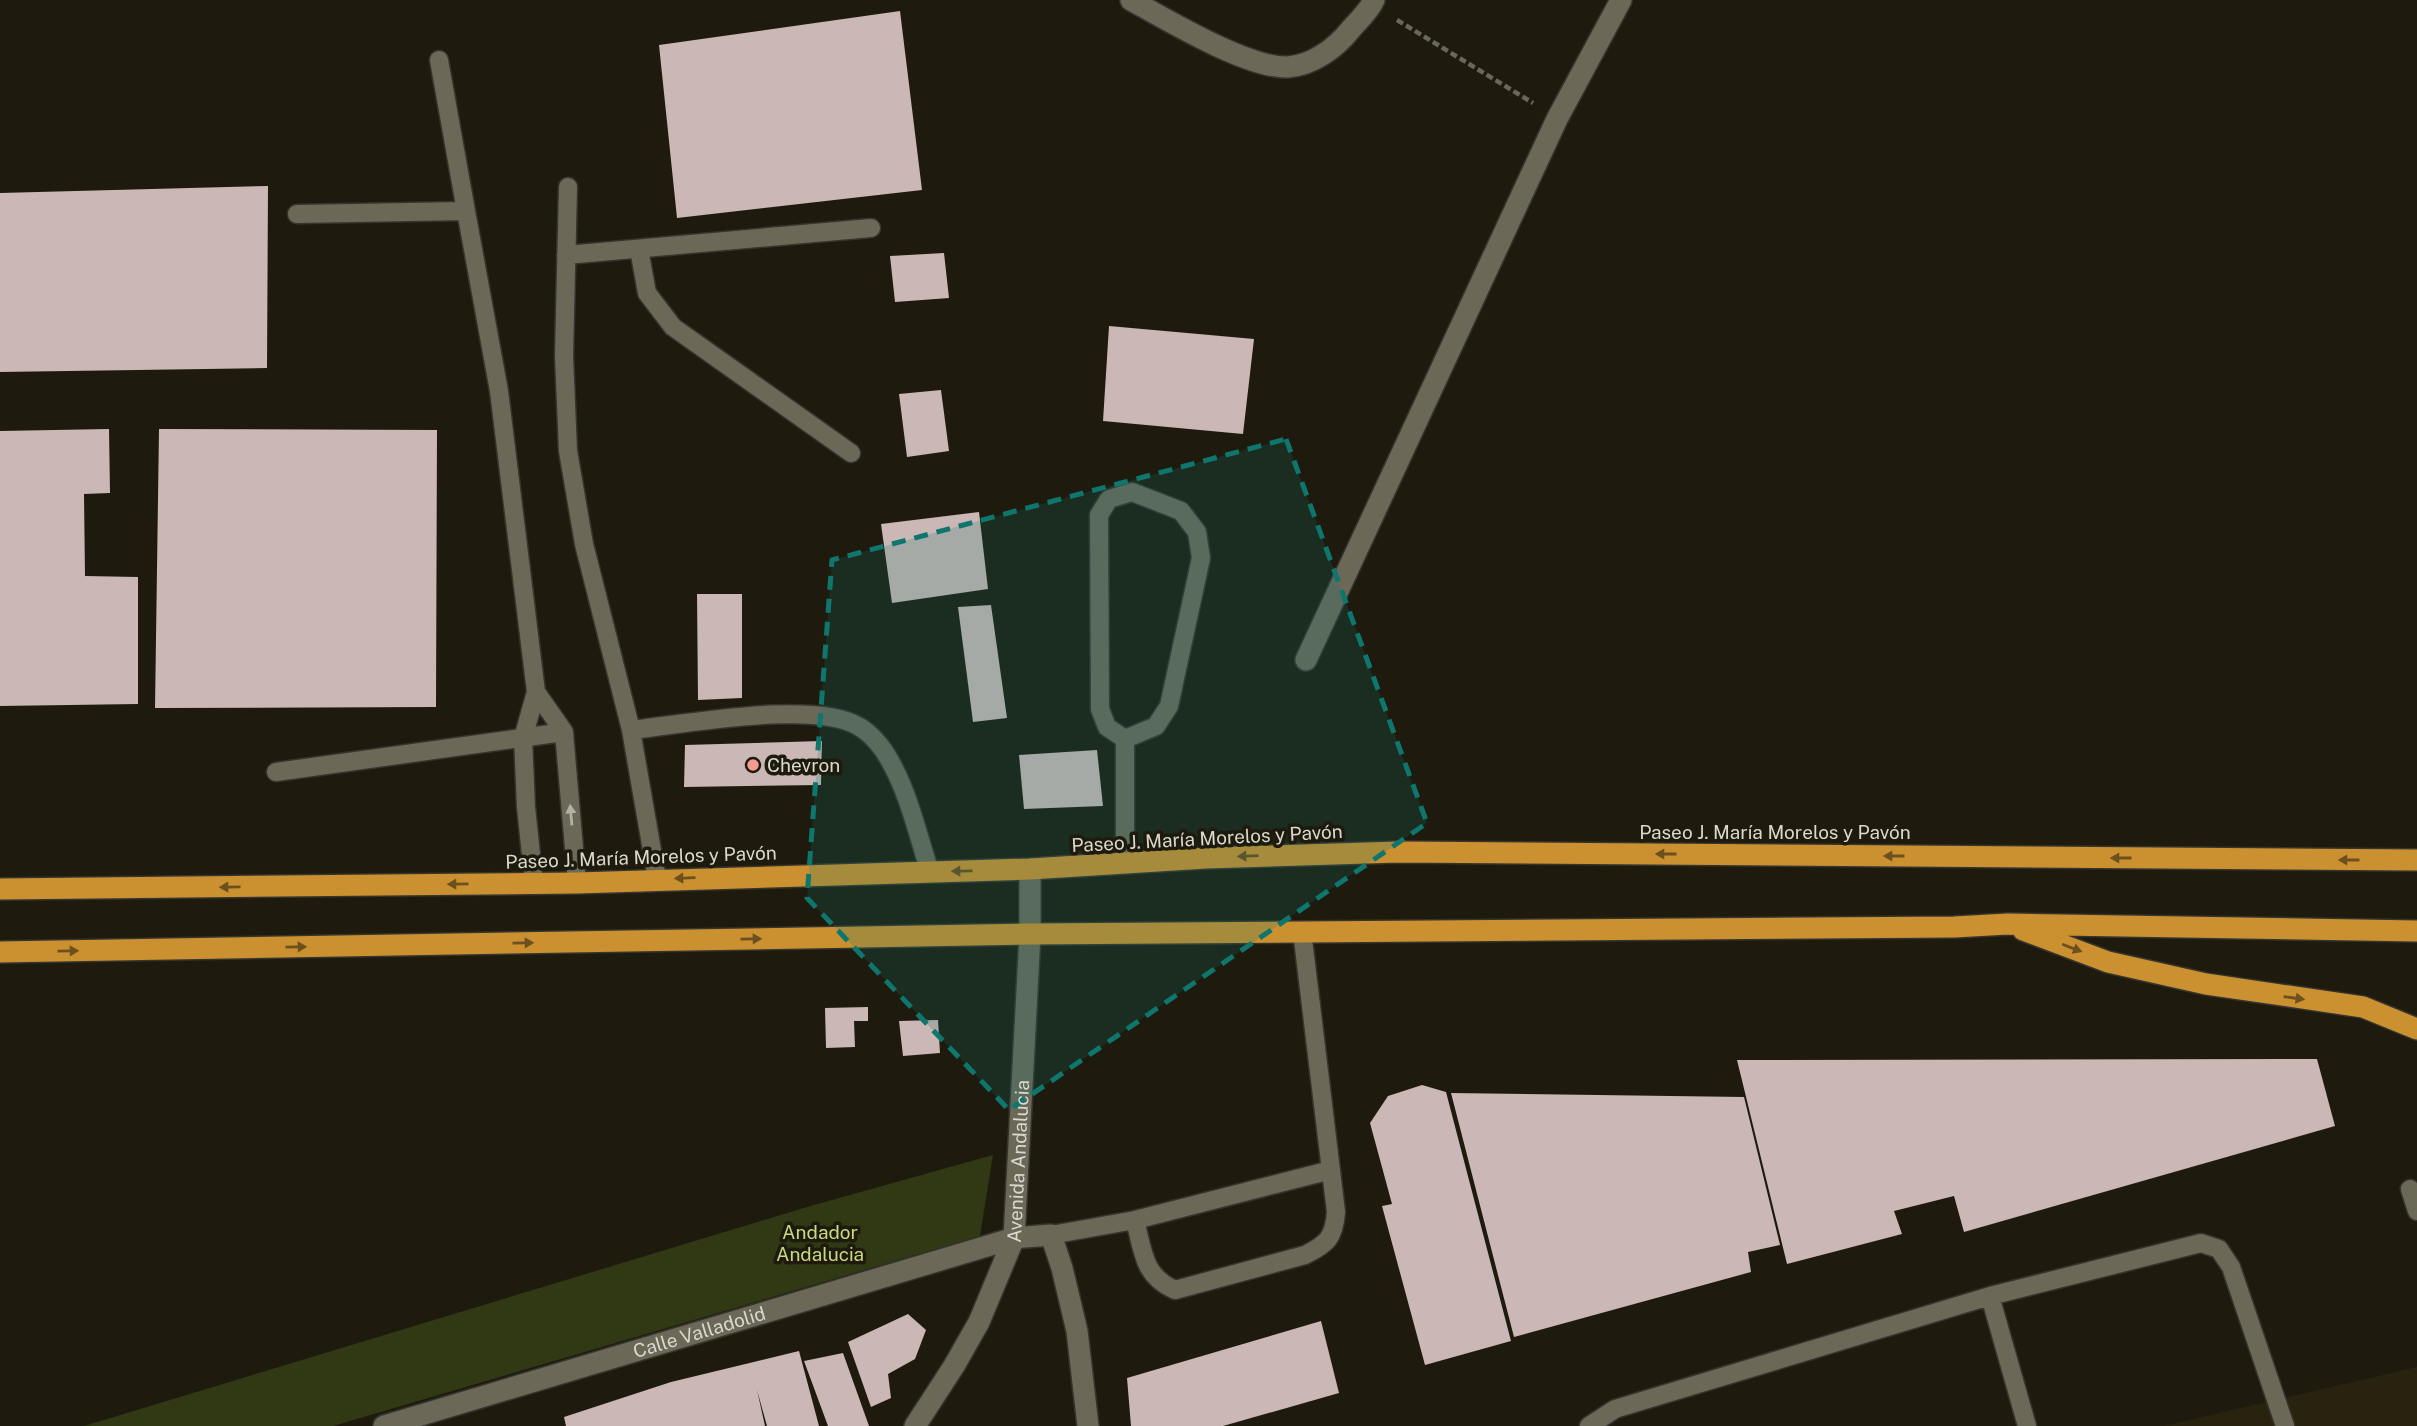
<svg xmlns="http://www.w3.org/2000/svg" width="2417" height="1426" viewBox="0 0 2417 1426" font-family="'Public Sans',sans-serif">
  <rect width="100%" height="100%" fill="#1e1b0e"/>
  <path fill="#28230f" d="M2417,1367V1426H2164Z"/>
  <path fill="#313814" d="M993,1155L980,1236L333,1426H84L807,1207Z"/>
  <path fill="#cbb7b6" d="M900,11L922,190L677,218L659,45Z
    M268,186L267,368L0,372V193Z
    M944,253L949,298L895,302L890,256Z
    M1109,326L1254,339L1243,434L1103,421Z
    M941,390L949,451L907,457L899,394Z
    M109,429L110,493L84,494L85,576L138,577V704L0,706V431Z
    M159,429L437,430L436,707L155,708Z
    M979,512L988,589L892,603L881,524Z
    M697,594H742V698L698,700Z
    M991,605L1007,718L973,722L958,607Z
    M822,741L821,785L684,787L685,745Z
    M1097,750L1103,806L1024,809L1019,755Z
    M868,1007V1021H854L855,1047L826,1048L825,1008Z
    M938,1020L940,1053L903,1056L899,1021Z
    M2317,1059L2335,1126L1964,1232L1954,1196L1894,1211L1902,1234L1787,1264L1737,1060Z
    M1422,1085L1446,1092L1511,1341L1425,1365L1382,1206L1392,1204L1370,1123L1388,1096Z
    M1451,1093L1744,1097L1780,1245L1748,1252L1751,1272L1514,1337Z
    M908,1314L926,1330L915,1359L888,1374L891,1398L871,1407L848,1342Z
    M1321,1321L1339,1393L1223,1426H1131L1127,1378Z
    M799,1351L819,1426H767L757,1390L765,1426H566L564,1417L671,1382Z
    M843,1353L869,1426H828L804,1361Z"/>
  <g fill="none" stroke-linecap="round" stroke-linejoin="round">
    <g stroke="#36342e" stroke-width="21">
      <path id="lane" d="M439,60L466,211
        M568,187L564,356L568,451L584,544L631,730L657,879
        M297,214L466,211L499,391L536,692L523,738L526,807L534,883
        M639,249L647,293L673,327L851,453
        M566,255L871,228
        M536,692L564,732L577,883
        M631,730C685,724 814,700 858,726C871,733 884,749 890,761C909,794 918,836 930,872
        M1125,739L1156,726L1169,706L1201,558L1197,532L1181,511L1132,492L1109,499L1099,515L1100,709L1107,727L1125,739V863
        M276,772L564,732
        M2410,1189L2417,1211
        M1135,1220L1331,1170
        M1051,1235L1135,1220C1143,1251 1143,1276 1175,1290L1305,1255C1327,1244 1334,1238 1336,1212L1302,931
        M1990,1296L2027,1426
        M1589,1426L1615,1409L1990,1296L2201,1243L2219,1249L2231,1267L2285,1426"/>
    </g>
    <g stroke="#36342e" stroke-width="24">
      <g id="street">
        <path d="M1131,0C1167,20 1249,69 1288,67C1313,65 1336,48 1351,29C1359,20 1369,11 1374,0"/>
        <path d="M1306,660L1557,119L1621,0"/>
        <path id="s1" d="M384,1426L1014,1238L1051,1235L1062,1268L1077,1331L1088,1426"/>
        <path id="s2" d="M915,1426L954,1366L979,1322L1014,1238L1030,934V869"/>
      </g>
    </g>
    <g stroke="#36342e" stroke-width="24">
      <path id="highway" d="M0,889L577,883L1030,869L1206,858L1399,852L2417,860
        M2023,930L2108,962L2206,984L2363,1007L2417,1029
        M0,952L1030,934L1954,927L2008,924L2417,931"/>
    </g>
    <path stroke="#69675b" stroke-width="4.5" stroke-dasharray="7 3.5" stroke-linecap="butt" d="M1397,20L1533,103"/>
    <use href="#lane" stroke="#6b6858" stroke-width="18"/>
    <use href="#street" stroke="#6b6858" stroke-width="21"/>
    <use href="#highway" stroke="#cb902f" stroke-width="21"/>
  </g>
  <defs><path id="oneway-solid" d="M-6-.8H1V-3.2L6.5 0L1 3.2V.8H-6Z" transform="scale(1.75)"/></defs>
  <use fill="#b3b1a5" href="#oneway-solid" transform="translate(571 815) rotate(-95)"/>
  <g fill="#6c501d">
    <use href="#oneway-solid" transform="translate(1666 854) rotate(-180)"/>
    <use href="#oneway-solid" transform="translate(1248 856) rotate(178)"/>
    <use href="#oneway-solid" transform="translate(1894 856) rotate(-180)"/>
    <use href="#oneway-solid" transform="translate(2121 858) rotate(-180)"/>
    <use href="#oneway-solid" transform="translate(2349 860) rotate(-180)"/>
    <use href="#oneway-solid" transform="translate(962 871) rotate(179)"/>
    <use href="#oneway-solid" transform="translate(685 878) rotate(178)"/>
    <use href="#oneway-solid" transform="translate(458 884) rotate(179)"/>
    <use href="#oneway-solid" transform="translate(230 887) rotate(179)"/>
    <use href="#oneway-solid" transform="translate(751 939) rotate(-1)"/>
    <use href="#oneway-solid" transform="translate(523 943) rotate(-1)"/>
    <use href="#oneway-solid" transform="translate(296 947) rotate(-1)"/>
    <use href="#oneway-solid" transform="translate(2072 948) rotate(21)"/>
    <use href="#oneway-solid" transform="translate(68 951) rotate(-1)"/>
    <use href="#oneway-solid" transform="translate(2294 998) rotate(8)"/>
  </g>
  <path fill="#0f766e" fill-opacity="0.2" stroke="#0f766e" stroke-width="5" stroke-dasharray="14 9" stroke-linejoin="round" d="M1286,439L1427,823L1009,1110L807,898L832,560Z"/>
  <circle fill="#f59c92" stroke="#1e1b0e" stroke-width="2.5" cx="753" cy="765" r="7"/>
  <g text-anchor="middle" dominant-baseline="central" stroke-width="7" stroke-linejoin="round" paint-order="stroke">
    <g font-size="19" fill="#dad8cf" stroke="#1e1b0e" text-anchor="start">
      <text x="767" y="765">Chevron</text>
    </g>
    <g font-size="19" fill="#dad8cf" stroke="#1e1b0e">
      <text x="1775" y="832">Paseo J. María Morelos y Pavón</text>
      <text transform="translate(1207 838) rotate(-3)">Paseo J. María Morelos y Pavón</text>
      <text transform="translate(641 857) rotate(-2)">Paseo J. María Morelos y Pavón</text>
      <text stroke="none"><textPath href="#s2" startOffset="290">Avenida Andalucia</textPath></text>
      <text stroke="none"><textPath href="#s1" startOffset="329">Calle Valladolid</textPath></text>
    </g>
    <g font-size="19" fill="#c8da7e" stroke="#1e1b0e">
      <text x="820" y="1232">Andador<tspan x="820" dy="22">Andalucia</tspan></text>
    </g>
  </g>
</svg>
